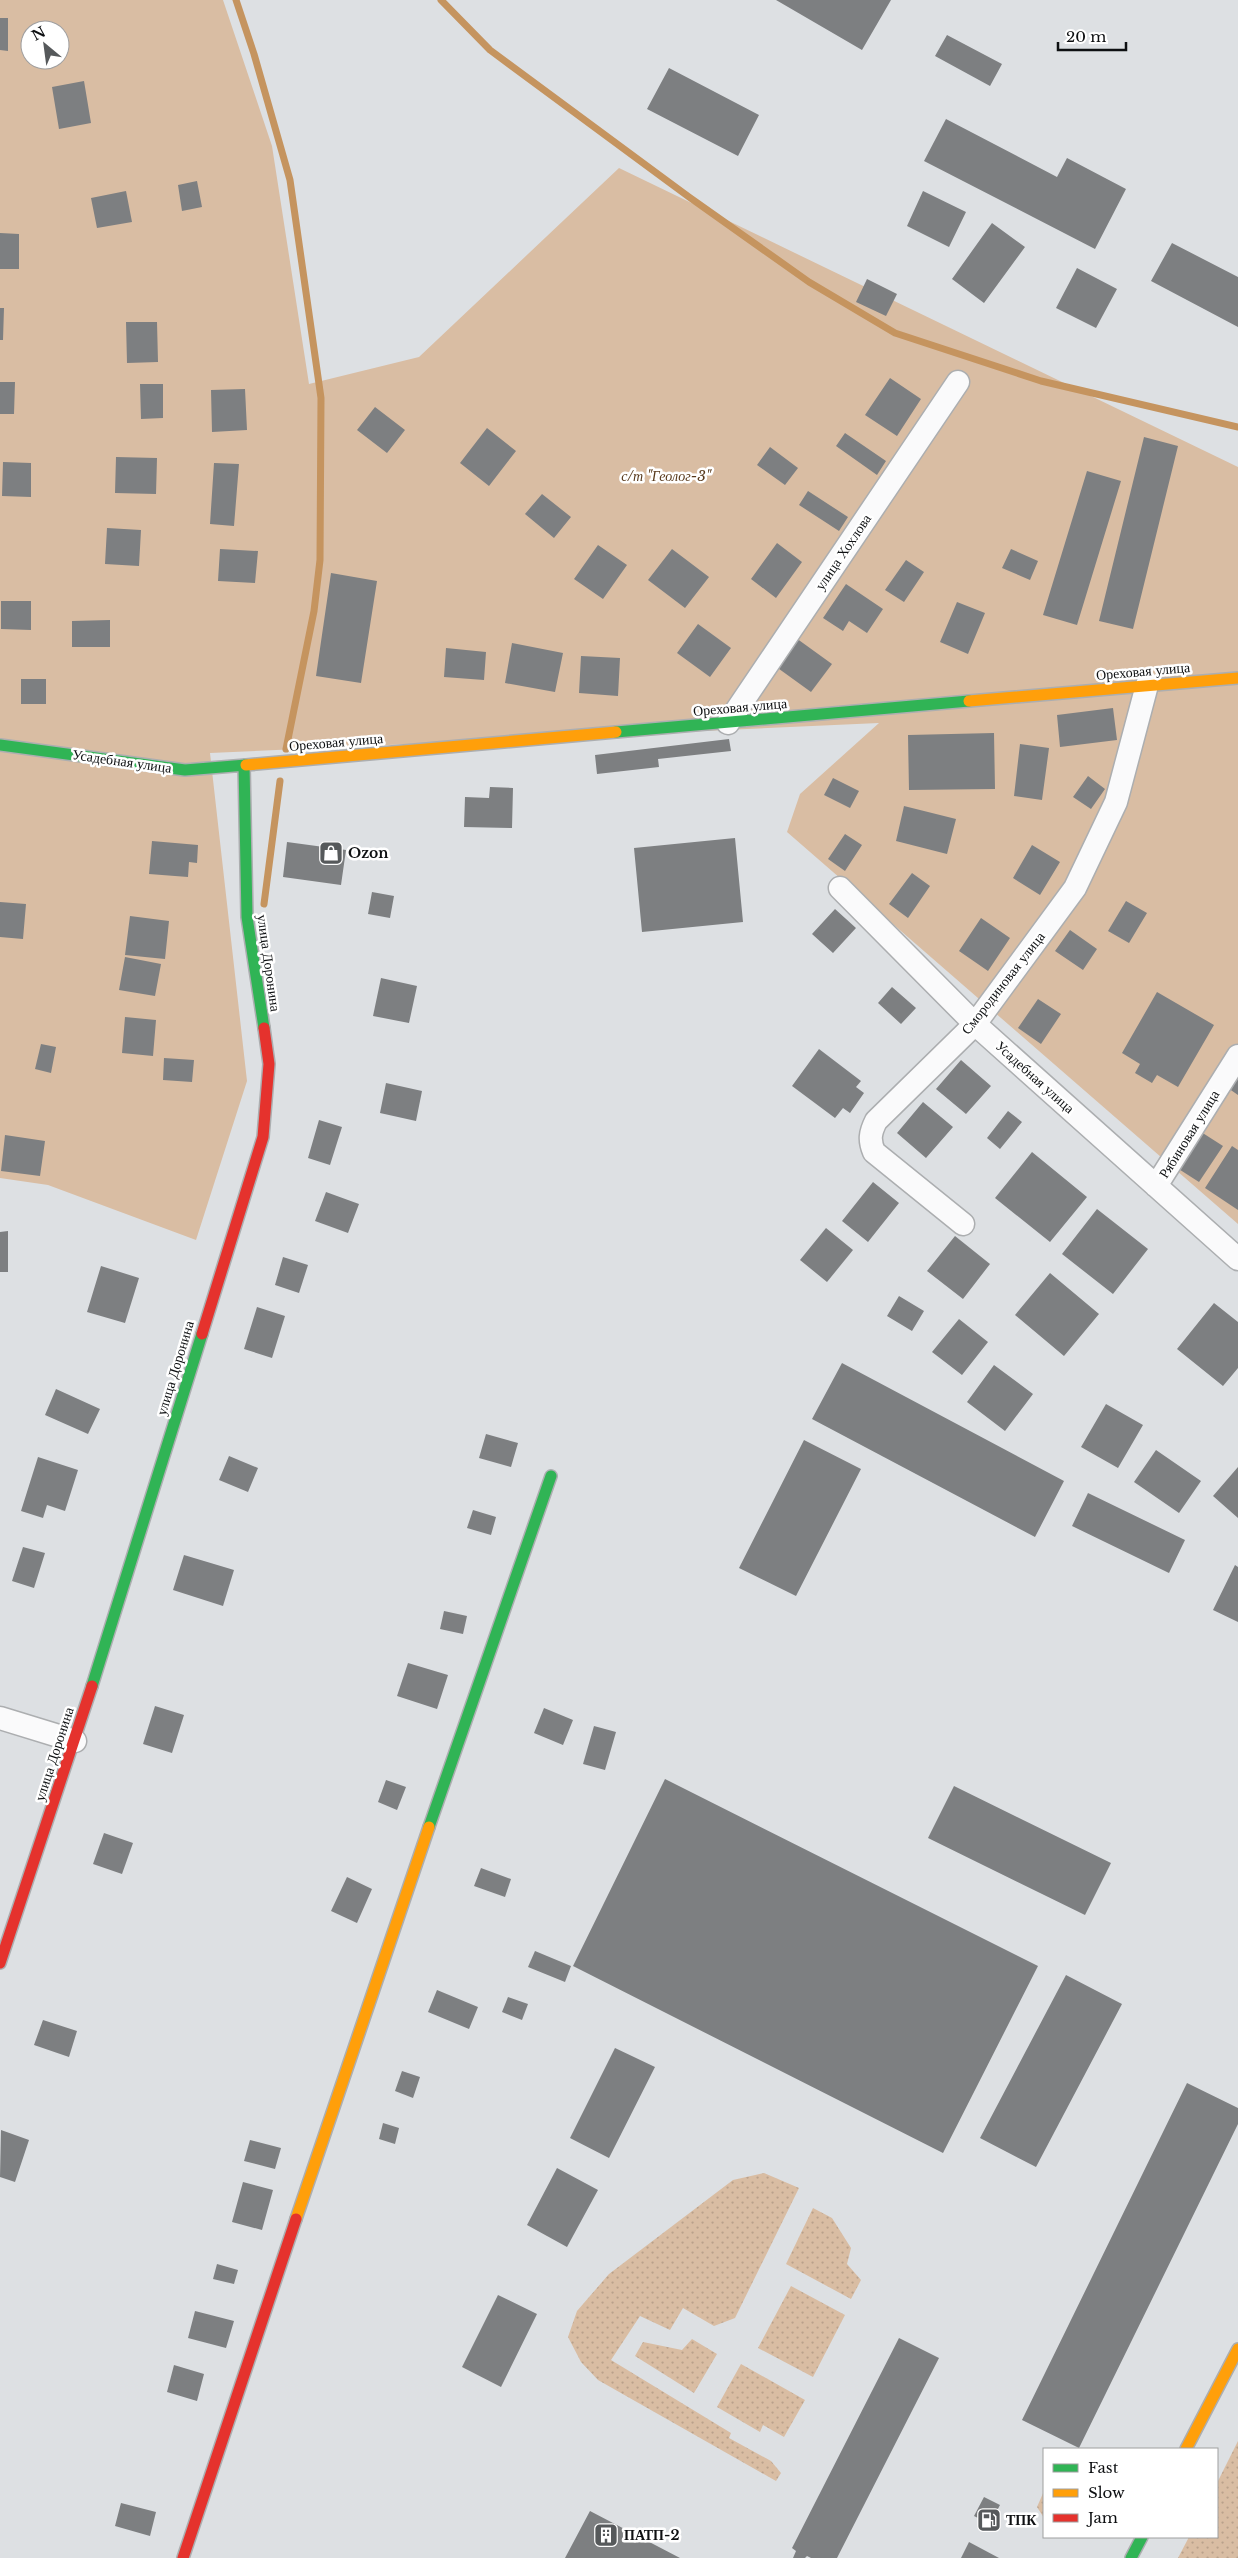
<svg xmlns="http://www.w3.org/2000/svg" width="1238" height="2558" viewBox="0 0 1238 2558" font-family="'Libre Baskerville',serif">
  <defs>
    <pattern id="grass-dots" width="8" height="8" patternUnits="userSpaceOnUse" patternTransform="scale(1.25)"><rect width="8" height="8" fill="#d9bda3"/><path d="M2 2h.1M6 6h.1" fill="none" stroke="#b9a18b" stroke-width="1.8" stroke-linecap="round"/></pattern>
  </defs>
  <rect width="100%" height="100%" fill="#dde0e3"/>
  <path fill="url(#grass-dots)" d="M764,2173L799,2188L735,2318L714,2326L683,2308L670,2330L640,2316L611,2360L731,2433L729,2438L771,2461L781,2473L776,2481L598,2380L581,2362L568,2337L577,2311L609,2274L733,2180Z
    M813,2208L832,2218L851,2248L847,2264L861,2280L851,2299L786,2264Z
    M791,2286L845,2315L813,2377L758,2348Z
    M692,2339L717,2354L694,2393L635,2356L643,2342L682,2350Z
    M741,2364L805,2400L784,2437L763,2425L760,2432L717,2407Z
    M1238,2441V2558H1178L1189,2537H1217V2483Z
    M1044,2491V2518L1037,2507Z"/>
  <path fill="#d9bda3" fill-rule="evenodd" d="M0,0H223L272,146L309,384L419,357L619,168L1238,467V1224L787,832L800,794L879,723L210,753L247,1081L196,1240L48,1185L0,1178ZM30,30H60V60H30Z"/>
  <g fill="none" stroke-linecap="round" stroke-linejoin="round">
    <path stroke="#c5945f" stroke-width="7" d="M236,0L254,54L290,180L321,398L320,560L314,611L286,749
      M441,0L490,50L689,197L809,282L895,333L1041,381L1238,427
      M264,904L280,781"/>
  </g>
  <path fill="#7d7f81" d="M776,0H891L862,50Z
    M0,18H8V51L0,50Z
    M947,35L1002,64L990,86L935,56Z
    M669,68L759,115L738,156L647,109Z
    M84,81L91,123L59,129L52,87Z
    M946,119L1057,177L1067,158L1126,189L1095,249L924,161Z
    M197,181L202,207L182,211L178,185Z
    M126,191L132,222L97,228L91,198Z
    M923,191L966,212L949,247L907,226Z
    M992,223L1025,247L984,303L952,279Z
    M0,233L19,234V269H0Z
    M1172,243L1238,277V327L1151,281Z
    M1077,268L1117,289L1096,328L1056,308Z
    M867,279L897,294L886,316L856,302Z
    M0,308H4L3,340H0Z
    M126,322H157L158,362L127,363Z
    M890,378L921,399L897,436L865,415Z
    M0,382H15L14,414H0Z
    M140,384H163V418L141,419Z
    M245,389L247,430L212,432L211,390Z
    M375,407L405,430L387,453L357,430Z
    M487,428L516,451L489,486L460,463Z
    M845,433L886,461L877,475L836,446Z
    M1144,437L1178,446L1133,629L1099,621Z
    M770,447L798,468L785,485L757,465Z
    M116,457L157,458L156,494L115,493Z
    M3,462L31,463V497L2,496Z
    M214,463L239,464L234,526L210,524Z
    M1087,471L1121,481L1077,625L1043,615Z
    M808,491L848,517L839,531L799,505Z
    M542,494L571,517L554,538L525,514Z
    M107,528L141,530L139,566L105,564Z
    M777,543L802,562L776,598L751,579Z
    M598,545L627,565L603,599L574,579Z
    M220,549L258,551L255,583L218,581Z
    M672,549L709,577L685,608L648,580Z
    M1011,549L1038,561L1030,580L1002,568Z
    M906,560L924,572L904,602L885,590Z
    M331,573L377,581L361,683L316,676Z
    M846,584L883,609L867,633L849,621L843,631L823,618Z
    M1,601H31V630L1,629Z
    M957,602L985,613L968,654L940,642Z
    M110,620V647H72V621Z
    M698,624L731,648L710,677L677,653Z
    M796,638L832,664L811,692L775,666Z
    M512,643L563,653L555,692L505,683Z
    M446,648L486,652L484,680L444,677Z
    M581,656L620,658L618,696L579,693Z
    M21,679H46V704H21Z
    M1113,708L1117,740L1060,747L1057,715Z
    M994,733L995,789L909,790L908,735Z
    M729,739L731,751L658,759L659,767L597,774L595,755Z
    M1020,744L1049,748L1042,800L1014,796Z
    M1088,776L1105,789L1091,809L1073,797Z
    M833,778L859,791L850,808L824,795Z
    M490,787L513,788L512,828L464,827L465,797L489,798Z
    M904,806L956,819L947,854L896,841Z
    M845,834L862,845L845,871L828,859Z
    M735,838L743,922L642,932L634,848Z
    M152,841L198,845L197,863L189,862L188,877L149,874Z
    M287,842L346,850L341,885L283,877Z
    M1032,845L1060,862L1040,895L1013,878Z
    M912,873L930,886L908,918L889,904Z
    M372,892L394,896L390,918L368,914Z
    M1126,901L1147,913L1129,943L1108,931Z
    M0,902L26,904L23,939L0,937Z
    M835,909L856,928L833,953L812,934Z
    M130,916L169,921L165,959L125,955Z
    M981,918L1010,938L988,971L959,951Z
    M1070,930L1097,949L1083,970L1055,951Z
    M125,957L161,964L155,996L119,990Z
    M381,978L417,986L409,1023L373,1016Z
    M892,987L916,1008L901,1024L878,1003Z
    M1157,992L1214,1025L1178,1087L1157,1075L1152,1083L1135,1073L1140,1064L1122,1053Z
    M1038,999L1061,1014L1041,1044L1018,1028Z
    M125,1017L156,1020L153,1056L122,1053Z
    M41,1044L56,1047L51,1073L35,1069Z
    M819,1049L861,1081L856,1087L864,1093L850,1113L843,1108L835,1118L792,1086Z
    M164,1058L194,1060L192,1082L163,1080Z
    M961,1060L991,1086L966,1114L936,1089Z
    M1238,1066V1095L1225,1086Z
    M386,1083L422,1091L416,1121L380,1113Z
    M923,1102L953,1127L926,1158L897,1133Z
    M1008,1111L1022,1122L1000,1149L987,1138Z
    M319,1120L342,1127L330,1165L308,1158Z
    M1198,1130L1223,1146L1199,1182L1174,1166Z
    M5,1135L45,1141L40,1176L1,1171Z
    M1232,1146L1238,1150V1210L1205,1188Z
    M1032,1152L1087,1197L1050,1242L995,1198Z
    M873,1182L899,1203L868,1242L842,1221Z
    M326,1192L359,1204L348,1233L315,1221Z
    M1097,1209L1148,1249L1113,1294L1062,1254Z
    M826,1228L853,1250L827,1282L800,1260Z
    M8,1231V1272H0V1232Z
    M955,1236L990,1264L963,1299L927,1271Z
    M283,1257L308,1265L299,1293L275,1285Z
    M101,1266L139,1278L125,1323L87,1312Z
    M1050,1273L1099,1314L1064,1356L1015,1315Z
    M899,1296L924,1311L912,1331L887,1316Z
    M1214,1303L1238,1322V1368L1223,1386L1177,1349Z
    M257,1307L285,1316L272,1358L244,1349Z
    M959,1319L988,1342L962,1375L932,1352Z
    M842,1363L1064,1481L1035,1537L812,1419Z
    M994,1365L1033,1394L1005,1431L967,1402Z
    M56,1389L100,1409L88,1434L45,1415Z
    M1106,1404L1143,1425L1118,1468L1081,1447Z
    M486,1434L518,1443L511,1467L479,1458Z
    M804,1440L861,1469L796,1596L739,1568Z
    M1156,1450L1201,1481L1179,1513L1134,1482Z
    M229,1456L258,1468L248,1492L219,1480Z
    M38,1457L78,1470L65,1511L47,1505L43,1518L21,1511Z
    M1238,1467V1518L1213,1496Z
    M1088,1493L1185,1540L1169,1573L1072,1526Z
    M473,1510L496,1517L491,1535L467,1528Z
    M23,1547L45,1553L34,1588L12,1581Z
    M184,1555L234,1570L223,1606L173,1590Z
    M1235,1565L1238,1567V1622L1213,1610Z
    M444,1611L467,1616L463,1634L440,1629Z
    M408,1663L448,1675L437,1709L397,1696Z
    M155,1706L184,1715L172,1753L143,1744Z
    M544,1708L573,1720L563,1745L534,1733Z
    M594,1726L616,1732L605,1770L583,1764Z
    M665,1779L1038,1966L943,2153L573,1966Z
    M386,1780L406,1787L397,1810L378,1802Z
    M954,1786L1111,1863L1085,1915L928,1838Z
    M104,1833L133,1843L122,1874L93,1864Z
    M481,1868L511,1879L505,1897L474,1886Z
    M347,1877L372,1889L357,1923L331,1911Z
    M535,1951L571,1966L565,1982L528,1967Z
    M1066,1975L1122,2004L1036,2167L980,2138Z
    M437,1990L478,2007L469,2029L428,2012Z
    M508,1997L528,2004L522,2020L502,2012Z
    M43,2020L77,2031L69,2057L34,2045Z
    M615,2048L655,2067L609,2158L570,2138Z
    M402,2071L420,2077L413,2098L395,2091Z
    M1187,2083L1238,2108V2124L1079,2448L1022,2420Z
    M383,2123L399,2128L395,2144L379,2139Z
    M1,2130L29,2140L15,2182L0,2177Z
    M250,2140L281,2148L275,2169L244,2161Z
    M557,2168L598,2190L567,2247L527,2225Z
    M243,2182L273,2190L262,2230L232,2222Z
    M217,2264L238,2270L234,2284L213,2279Z
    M498,2295L537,2314L501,2387L462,2367Z
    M195,2311L234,2321L226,2348L188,2338Z
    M899,2338L939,2358L837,2558H811L807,2556L805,2558H793L796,2551L792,2548Z
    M174,2365L204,2374L197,2401L167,2392Z
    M984,2497L1000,2505L990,2524L974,2516Z
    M121,2503L156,2512L150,2536L115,2526Z
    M590,2511L680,2558H565Z
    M969,2542L999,2558H961Z"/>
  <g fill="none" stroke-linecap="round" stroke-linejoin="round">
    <g stroke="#acaeb0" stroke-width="25">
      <path id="street" d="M728,723L958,382
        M840,888L975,1024L1238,1259
        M1156,1186L1238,1056
        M963,1224L874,1152C869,1140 870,1133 876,1121L975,1024L1075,888L1116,802L1147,685
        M0,1718L75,1741"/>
    </g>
    <g stroke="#acaeb0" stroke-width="14">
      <path id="fast" d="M616,732L969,701
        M0,745L185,770L246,765
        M244,765L247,917L264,1028
        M92,1686L202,1334
        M429,1827L551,1476
        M1131,2558L1142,2537"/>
    </g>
    <g stroke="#acaeb0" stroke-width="14">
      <path id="slow" d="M969,701L1238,678
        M246,765L616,732
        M296,2219L429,1827
        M1186,2449L1238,2349"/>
    </g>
    <g stroke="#acaeb0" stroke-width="14">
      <path id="jam" d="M202,1334L263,1137L269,1064L264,1028
        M0,1963L92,1686
        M183,2558L296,2219"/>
    </g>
    <use href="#street" stroke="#fafafb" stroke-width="22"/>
    <use href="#fast" stroke="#30b455" stroke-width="11"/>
    <use href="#slow" stroke="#ff9f0a" stroke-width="11"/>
    <use href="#jam" stroke="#e5322d" stroke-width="11"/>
  </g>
  <defs>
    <g id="shop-square" transform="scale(1.25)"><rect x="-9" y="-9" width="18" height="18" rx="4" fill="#56595b" stroke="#fff"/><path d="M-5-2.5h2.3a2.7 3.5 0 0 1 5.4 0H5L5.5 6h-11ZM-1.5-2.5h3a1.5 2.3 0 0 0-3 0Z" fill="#fff"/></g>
    <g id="fuel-square" transform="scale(1.25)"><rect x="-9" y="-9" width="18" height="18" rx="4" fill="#56595b" stroke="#fff"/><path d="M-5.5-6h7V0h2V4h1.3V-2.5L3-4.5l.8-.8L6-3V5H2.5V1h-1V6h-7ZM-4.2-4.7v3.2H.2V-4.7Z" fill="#fff"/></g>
    <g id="building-square" transform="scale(1.25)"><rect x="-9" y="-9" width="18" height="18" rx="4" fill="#56595b" stroke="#fff"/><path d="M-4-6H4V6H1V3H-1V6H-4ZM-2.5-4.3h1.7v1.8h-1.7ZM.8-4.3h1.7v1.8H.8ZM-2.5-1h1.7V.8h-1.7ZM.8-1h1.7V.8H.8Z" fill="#fff"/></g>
  </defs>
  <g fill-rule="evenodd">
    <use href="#shop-square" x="331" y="853"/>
    <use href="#fuel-square" x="989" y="2520"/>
    <use href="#building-square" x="606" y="2535"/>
  </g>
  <g text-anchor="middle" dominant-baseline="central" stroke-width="5" stroke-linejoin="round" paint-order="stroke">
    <g font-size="14" font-style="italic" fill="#58391b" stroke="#fff">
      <text x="666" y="476">с/т "Геолог-3"</text>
    </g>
    <g font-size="14" fill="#0e1012" stroke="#fff">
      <text transform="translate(843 552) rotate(-56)">улица Хохлова</text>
      <text transform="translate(1143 671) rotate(-5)">Ореховая улица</text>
      <text transform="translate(740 707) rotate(-5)">Ореховая улица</text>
      <text transform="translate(336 742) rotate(-5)">Ореховая улица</text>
      <text transform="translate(122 761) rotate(8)">Усадебная улица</text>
      <text transform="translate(269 963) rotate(82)">улица Доронина</text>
      <text transform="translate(1003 983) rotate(-52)">Смородиновая улица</text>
      <text transform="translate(1035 1077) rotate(42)">Усадебная улица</text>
      <text transform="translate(1189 1134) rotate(-58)">Рябиновая улица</text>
      <text transform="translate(175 1368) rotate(-73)">улица Доронина</text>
      <text transform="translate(54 1754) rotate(-72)">улица Доронина</text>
    </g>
    <g font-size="14" font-weight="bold" fill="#0e1012" stroke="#fff" text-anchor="start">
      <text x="348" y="853">Ozon</text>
      <text x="1006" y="2520">ТПК</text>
      <text x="624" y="2535">ПАТП-2</text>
    </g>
  </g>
  <rect x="1043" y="2448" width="175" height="90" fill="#ffffff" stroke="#9f9fa0"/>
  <rect x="1053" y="2464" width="25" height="8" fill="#30b455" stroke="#9f9fa0"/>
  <text x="1088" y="2473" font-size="15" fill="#0e1012">Fast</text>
  <rect x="1053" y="2489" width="25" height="8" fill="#ff9f0a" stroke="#9f9fa0"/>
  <text x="1088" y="2498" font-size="15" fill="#0e1012">Slow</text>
  <rect x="1053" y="2514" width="25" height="8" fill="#e5322d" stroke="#9f9fa0"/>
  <text x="1088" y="2523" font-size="15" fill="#0e1012">Jam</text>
  <g transform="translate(45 45) rotate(331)"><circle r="24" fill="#ffffff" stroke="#9f9fa0"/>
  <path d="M0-4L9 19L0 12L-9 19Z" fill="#56595b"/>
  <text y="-8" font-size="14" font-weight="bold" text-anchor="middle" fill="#0e1012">N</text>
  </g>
  <path d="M1058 42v8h68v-8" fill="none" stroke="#0e1012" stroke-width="2.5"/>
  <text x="1066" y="42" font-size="15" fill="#0e1012" stroke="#ffffff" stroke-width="4" paint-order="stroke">20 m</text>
</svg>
